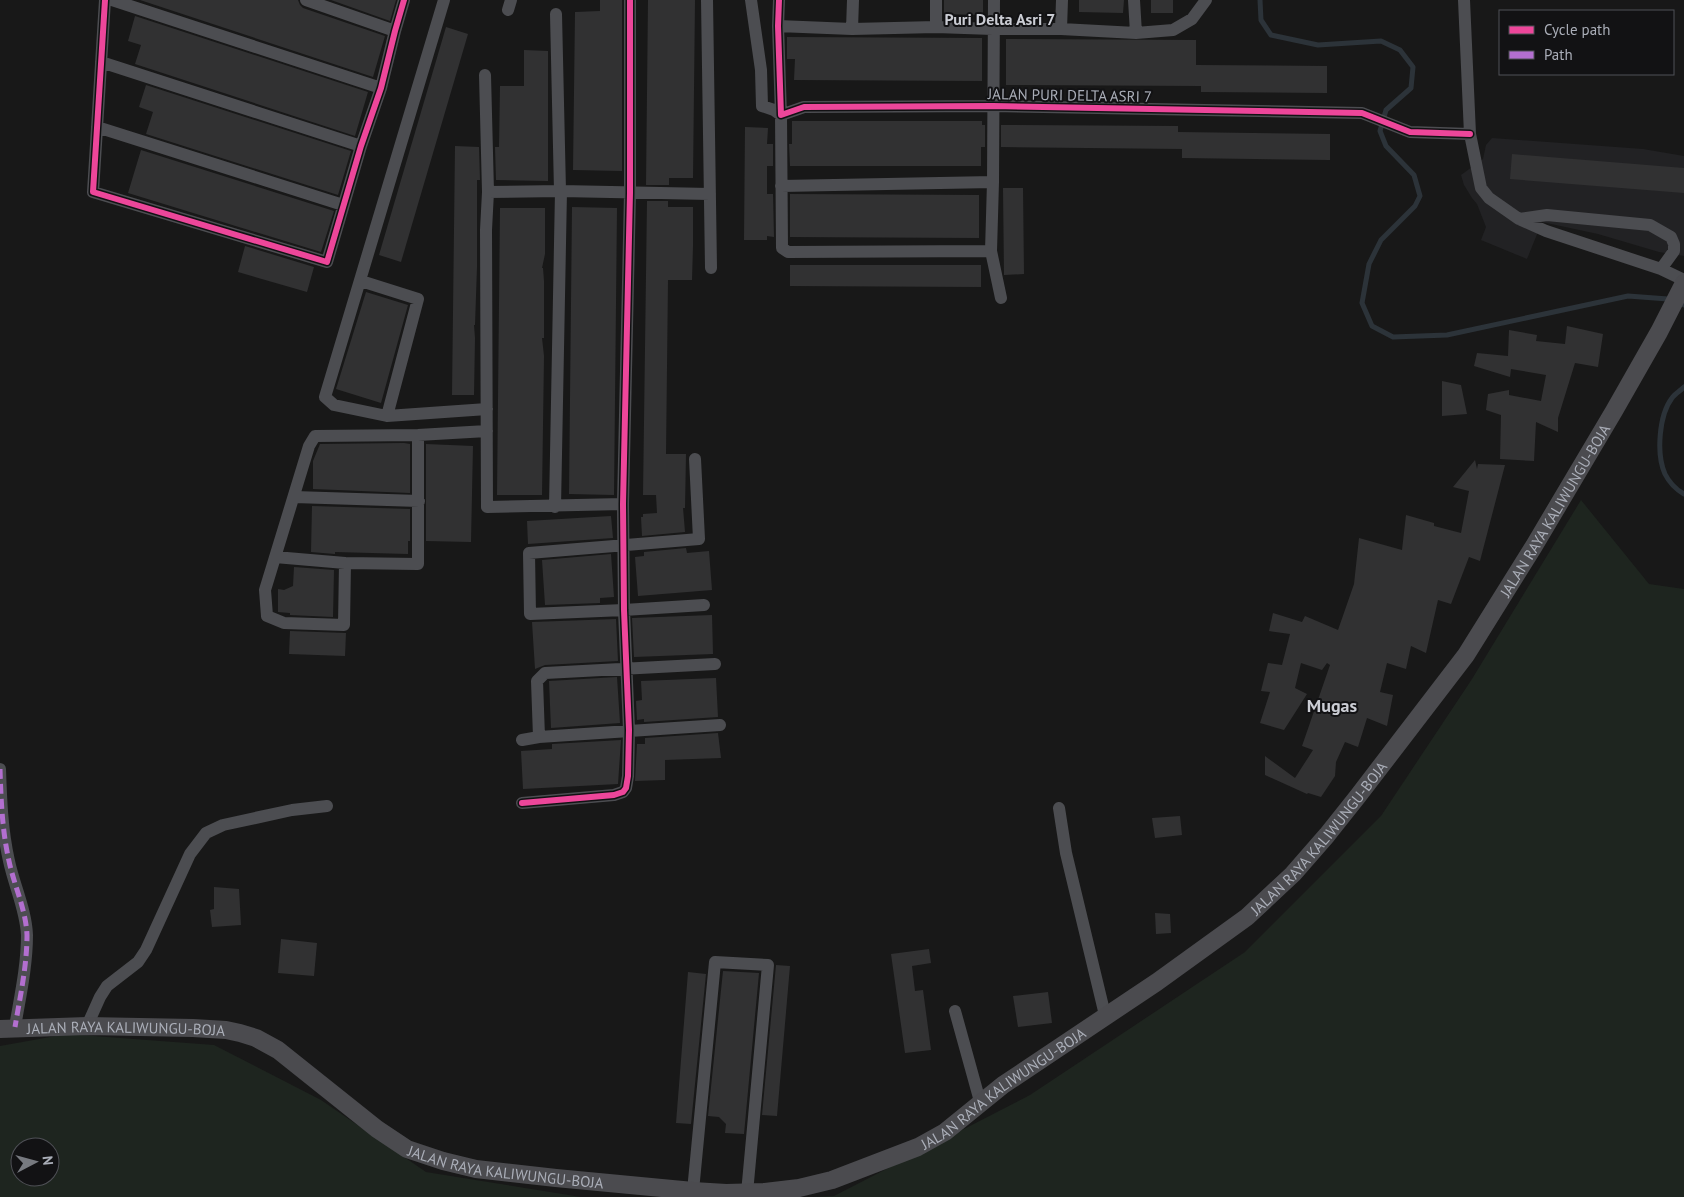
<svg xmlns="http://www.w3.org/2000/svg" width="1684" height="1197" viewBox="0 0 1684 1197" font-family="'PT Sans',sans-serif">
  <rect width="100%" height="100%" fill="#181818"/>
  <path fill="#222224" d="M1492,138L1643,149L1684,156V256L1659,252L1598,234L1542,222L1527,259L1481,240L1486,227L1477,204L1472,198L1464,185L1461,175L1483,159L1486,145Z"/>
  <path fill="#1e251f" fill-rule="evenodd" d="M1581,500L1649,584L1684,589V1197H813L834,1196L1030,1095L1245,952L1381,816L1472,679Z
    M67,1034L214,1045L321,1100L426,1172L581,1197H0V1046ZM20,1147H50V1177H20Z"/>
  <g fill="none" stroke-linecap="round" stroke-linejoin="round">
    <path stroke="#2c3339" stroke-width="5" d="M1260,0L1261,20L1271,35L1318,45L1381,41L1400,50L1413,67L1411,88L1386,110L1380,131L1386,146L1414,175L1420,196L1415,206L1381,240L1369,264L1362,303L1372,326L1393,337L1447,335L1628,296L1668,299L1684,305
      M1684,387C1680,391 1675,394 1672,398C1659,415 1656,454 1665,474C1669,482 1677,490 1684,494"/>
  </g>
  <path fill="#313132" d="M140,0H298L300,5L303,8L385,36L373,77Z
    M331,0H396L390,21Z
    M600,0H622V171L573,170L575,12L600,11Z
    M648,0H695L693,178H669V185H646Z
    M944,0H983V15L944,14Z
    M1079,0H1124L1123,13L1079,12Z
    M1151,0H1173V13H1151Z
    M135,16L368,92L355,136L135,64L141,45L128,41Z
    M446,27L468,34L401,262L379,255Z
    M787,37L982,38V81L794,80L795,59H787Z
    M1006,39L1196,40V65L1327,66V93L1201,92V86L1006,85Z
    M524,50L548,51V181L496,180L495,147H499L500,86H524Z
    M146,85L351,151L338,195L146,134L153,112L139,107Z
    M792,121H982V125H985V147H981V166H790L789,144H792Z
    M1001,125L1178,126V132L1330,134V160L1182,158V149L1001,147Z
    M745,127L768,128L767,144H773V166H767V194H773L774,237L767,236V240H744Z
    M455,146L479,147L480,180H477V267L475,325H474L475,338L474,395H452Z
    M141,150L334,211L321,252L128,193Z
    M1512,154L1684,168V193L1510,179Z
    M1003,188H1023L1024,274L1004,275Z
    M790,194L979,195V238L790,237Z
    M647,201H668V207H693V246L692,280H668L666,454H686L685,508H683L685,532L642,536L641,517H643V514L657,513L656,495H643Z
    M572,207L617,208L614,495L569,494Z
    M500,208H545V254L542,268H543L544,281V338H542L544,356L542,495H497Z
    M245,246L314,267L307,292L238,272Z
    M790,265H981V287L790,286Z
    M366,292L408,305L381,403L336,389Z
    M1567,326L1603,334L1598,367L1575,363L1558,418V432L1536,422L1534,461L1500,459L1501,415L1486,410L1488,394L1509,390V395L1541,401L1546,375L1511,369L1510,377L1474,366L1477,353L1508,356L1509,330L1537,335L1536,341L1565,344Z
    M1442,381L1461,385L1467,414L1442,416Z
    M404,443L410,444V493L313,489V461L320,444Z
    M426,444L473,446L471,542L426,541Z
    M1475,460L1477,469L1478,464L1505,465L1480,561L1469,557L1451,604L1438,600L1426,653L1411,646L1406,669L1387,663L1380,692L1393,695L1387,726L1367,718L1358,747L1345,742L1336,762L1335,776L1321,797L1308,793L1307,794L1265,775V756L1295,778L1313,750L1302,746L1330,665L1327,663L1322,670L1301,663L1295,688L1307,694L1284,730L1260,723L1270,692L1261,691L1268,663L1282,665L1290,634L1269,631L1273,613L1302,622L1305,616L1338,630L1354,584L1359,538L1402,550L1406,515L1434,523V526L1461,533L1469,491L1453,487Z
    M312,506L410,509V541H408V554L335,552V554L311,552Z
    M611,516L613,538L528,544L527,521Z
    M686,548L687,553L709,551L712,590L638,596L635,557L644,556V552Z
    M611,554L614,597L600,598V603L545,605L542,560Z
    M294,567L334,570L333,617L290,615V613L278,612V589L284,590L293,586Z
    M712,615L713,654L634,657L632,618Z
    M616,619L618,661L545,665L535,669L532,622Z
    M290,631L346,633L345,656L289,654Z
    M617,677L620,723L551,728L549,681Z
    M716,678L718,717L644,722V719L637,720L636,701L642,700L641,681Z
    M718,733L721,758L665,760V780L635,781L637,744H645V738Z
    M621,740L618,784L523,789L521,751L552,749V744Z
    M1180,816L1182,835L1155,838L1152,818Z
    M214,887L239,889L241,925L212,927L210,910L214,909Z
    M1155,913L1170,914L1171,933L1156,934Z
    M281,939L317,943L314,976L278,973Z
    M929,949L931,963L912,966L915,991L923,990L931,1050L905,1053L891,954Z
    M776,965L790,966L777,1116L762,1115Z
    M723,971L759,973L744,1134L725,1133L726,1124L719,1117L708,1116Z
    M688,972L706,974L691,1124L676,1123Z
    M1048,992L1052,1023L1018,1027L1013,996Z"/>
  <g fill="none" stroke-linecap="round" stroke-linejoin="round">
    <path stroke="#4c4d51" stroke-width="12" d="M105,0L93,192L327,262L361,146L381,88L395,31L404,0
      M112,0L381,88
      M306,0L395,31
      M444,0L325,397L334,405L387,416L487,409
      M707,0L711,268
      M751,0L761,70L762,106L774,110L781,115L782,248L788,252L991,251
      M779,0L778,26L781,115L804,107L993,106L1362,113L1410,132L1470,134
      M936,0V27
      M994,0L993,182L991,251L1001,298
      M1134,0L1136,33
      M1464,0L1470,134L1481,188L1489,198L1519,219L1546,231L1661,269L1684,280
      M508,10L511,0
      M556,14L560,191
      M778,26L852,29L936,27L993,29H1061L1136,33L1173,30L1192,19L1206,0
      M852,29L853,0
      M1061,29L1062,0
      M101,62L361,146
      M485,75L488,192
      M97,127L343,205
      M781,186L993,182
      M1519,219L1547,215L1650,225L1671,237L1674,244V251L1661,269
      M361,281L418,299L387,416
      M418,435V564L345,563L344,625L284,623L267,616L265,590L309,446L315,436L418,435L487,431
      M695,459L699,539L529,553L530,614L624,610L704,605
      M294,497L419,501
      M623,504L487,507L486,230L488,192L561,191L710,194
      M555,507L561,191
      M275,557L345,563
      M539,737L720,725
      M522,740L539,737L537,681L545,673L715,664
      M0,769C1,799 2,830 9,861C14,885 26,910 27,935C27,966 20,997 15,1027
      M522,803L614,795L623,792L626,788L628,776L629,730L624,610L623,504L630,193V0
      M1059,808L1066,853L1105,1015
      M955,1011L981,1105
      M87,1026L100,997L107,986L138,962L146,950L190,854L206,833L223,825L292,810L327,806
      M693,1191L715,962L768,965L747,1193"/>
    <path stroke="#4b4b4f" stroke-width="18" id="s1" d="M0,1029L87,1026L193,1028L226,1030L240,1033L256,1038L278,1050L377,1129L407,1149L443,1161L476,1169L556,1178L693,1191L726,1193L765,1192L799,1188L832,1180L918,1147L945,1132L1003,1085L1157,982L1247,917L1293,874L1327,835L1358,796L1466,655L1534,546L1614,411L1659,332L1684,283"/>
    <path stroke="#b36fd0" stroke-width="5" stroke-dasharray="10 5" stroke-linecap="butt" d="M0,769C1,799 2,830 9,861C14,885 26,910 27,935C27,966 20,997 15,1027"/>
    <g stroke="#121214" stroke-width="9">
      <path id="cycleway" d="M105,0L93,192L327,262L361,146L381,88L395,31L404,0
        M779,0L778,26L781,115L804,107L993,106L1362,113L1410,132L1470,134
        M522,803L614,795L623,792L626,788L628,776L629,730L624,610L623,504L630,193V0"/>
    </g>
    <use href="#cycleway" stroke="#ed469a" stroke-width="6"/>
  </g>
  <g text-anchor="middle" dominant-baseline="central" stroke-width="4" stroke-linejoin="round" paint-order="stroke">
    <g font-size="15" fill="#aaaeb8" stroke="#121214">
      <text transform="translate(1070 95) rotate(1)">JALAN PURI DELTA ASRI 7</text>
      <text stroke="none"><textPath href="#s1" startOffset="1881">JALAN RAYA KALIWUNGU-BOJA</textPath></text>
      <text stroke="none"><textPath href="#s1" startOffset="1476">JALAN RAYA KALIWUNGU-BOJA</textPath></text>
      <text stroke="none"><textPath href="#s1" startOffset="126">JALAN RAYA KALIWUNGU-BOJA</textPath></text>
      <text stroke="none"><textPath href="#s1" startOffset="1071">JALAN RAYA KALIWUNGU-BOJA</textPath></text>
      <text stroke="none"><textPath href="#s1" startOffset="546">JALAN RAYA KALIWUNGU-BOJA</textPath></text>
    </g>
    <g font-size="16" font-weight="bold" fill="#cbcdd4" stroke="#121214">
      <text x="1000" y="19">Puri Delta Asri 7</text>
    </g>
    <g font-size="18" font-weight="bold" fill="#cbcdd4" stroke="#121214">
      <text x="1332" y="705">Mugas</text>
    </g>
  </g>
  <rect x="1499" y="10" width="175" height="65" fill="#121214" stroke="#4f5056"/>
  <rect x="1509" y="26" width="25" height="8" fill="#ed469a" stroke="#4f5056"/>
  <text x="1544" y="35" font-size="15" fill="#aaaeb8">Cycle path</text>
  <rect x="1509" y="51" width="25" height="8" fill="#b36fd0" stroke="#4f5056"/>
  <text x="1544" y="60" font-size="15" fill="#aaaeb8">Path</text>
  <g transform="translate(35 1162) rotate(84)"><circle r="24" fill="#121214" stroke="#4f5056"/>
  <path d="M0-4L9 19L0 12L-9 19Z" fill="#777a80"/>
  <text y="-8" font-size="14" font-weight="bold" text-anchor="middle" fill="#aaaeb8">N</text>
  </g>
</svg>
